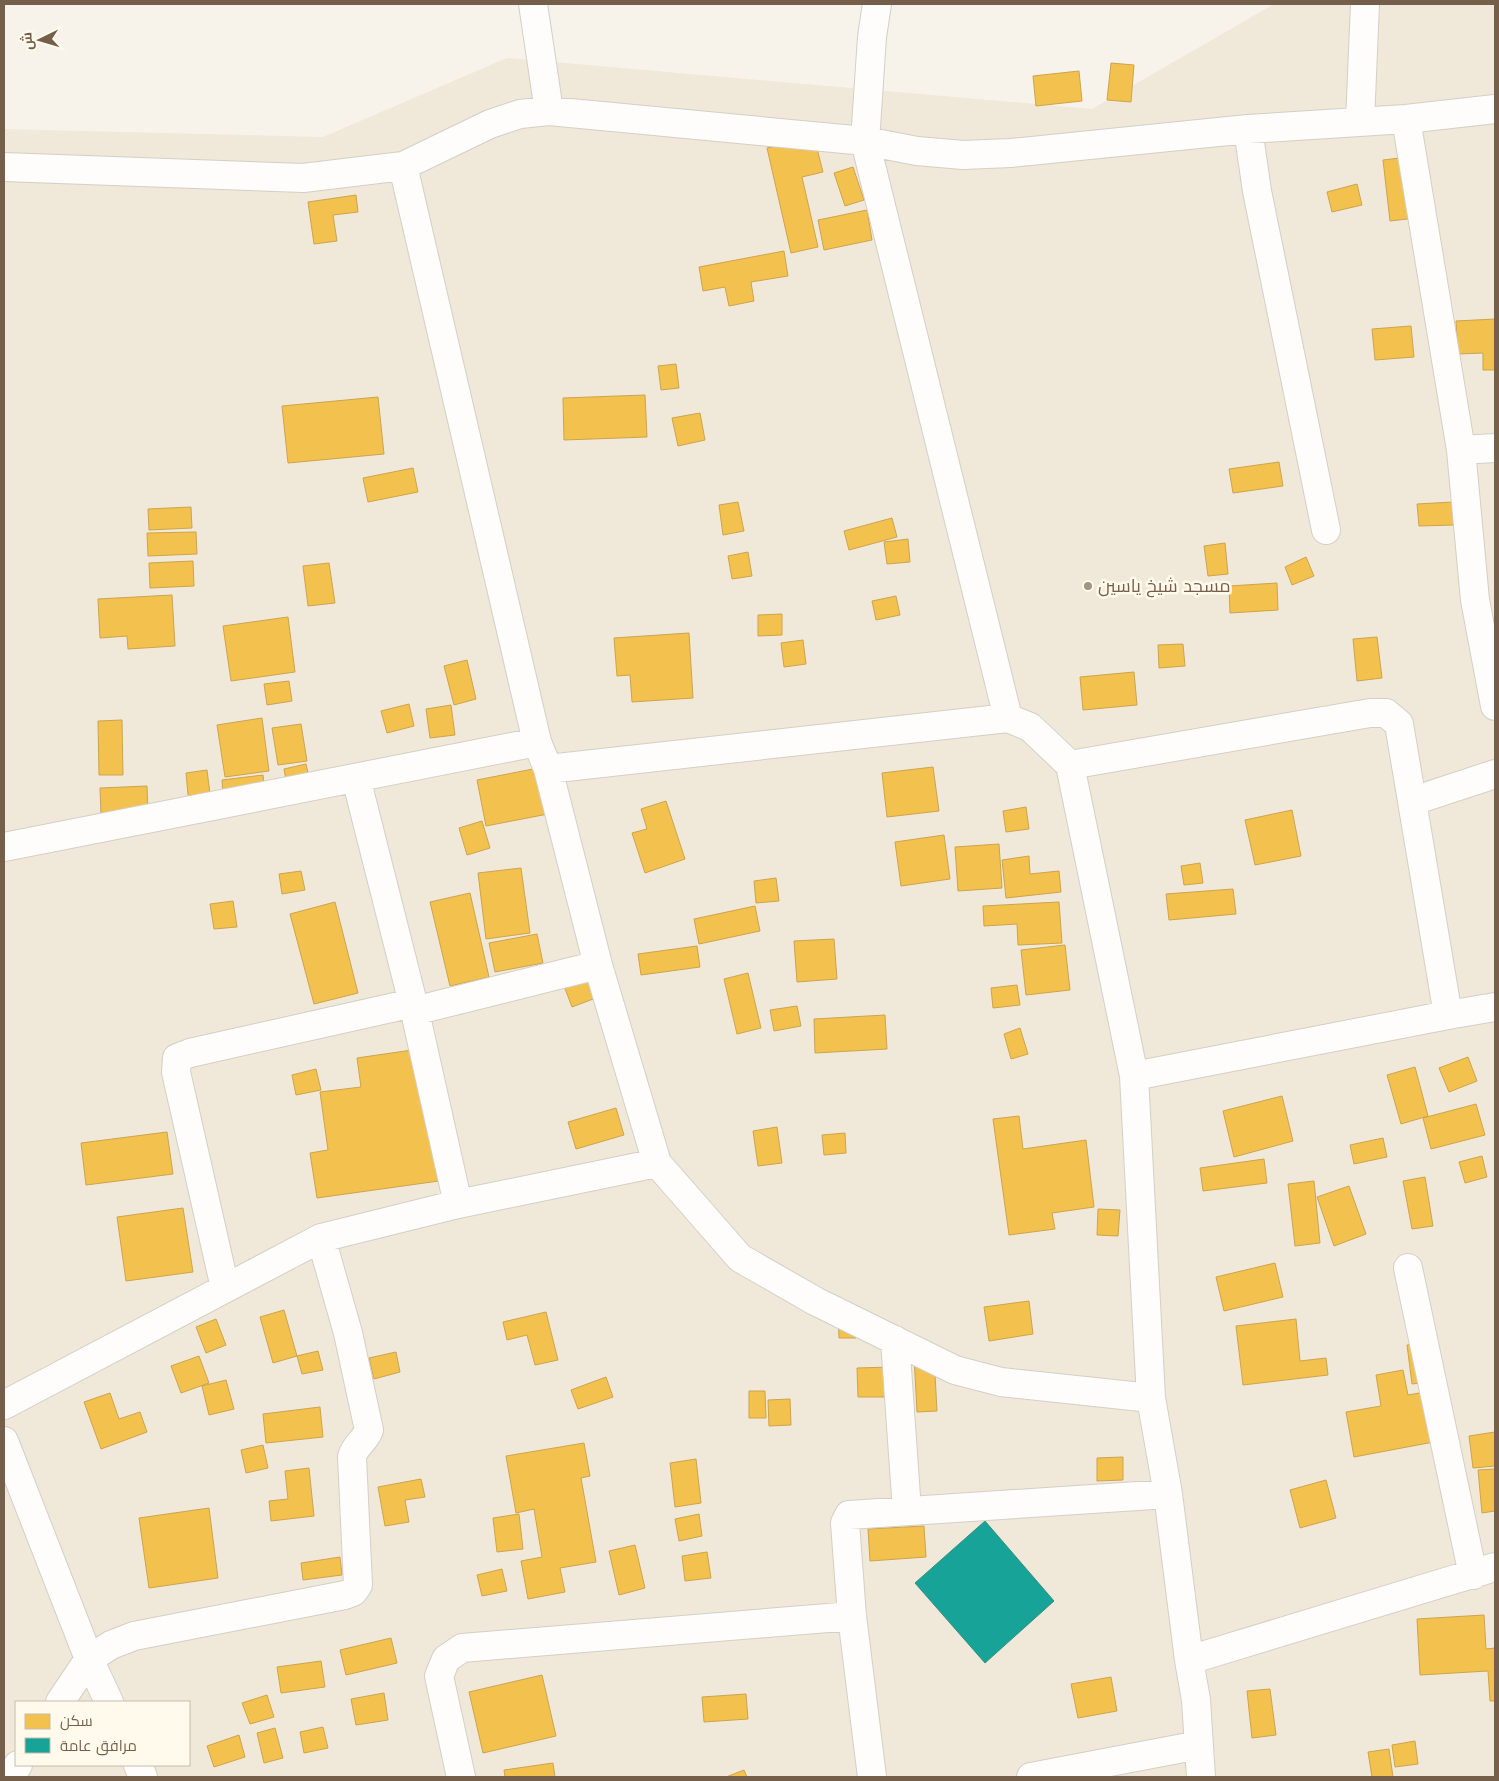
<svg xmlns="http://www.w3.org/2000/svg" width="1499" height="1781" viewBox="0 0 1499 1781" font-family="Jost,Cairo,sans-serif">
  <rect width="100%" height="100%" fill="#f7f3ea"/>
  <path fill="#f0e8d8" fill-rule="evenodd" d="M1274,4H1495V1777H4V129L323,137L507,58L1092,109ZM16,1702H189V1765H16Z"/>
  <path fill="#f2c14e" stroke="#cda44d" d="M1111,63L1134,65L1131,102L1107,100Z
    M1079,71L1082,101L1036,106L1033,76Z
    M814,137L823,172L802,177L818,247L791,253L767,148Z
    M1408,157L1416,218L1390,221L1383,160Z
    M853,167L864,200L845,206L834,173Z
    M1357,184L1362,205L1332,212L1327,192Z
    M356,195L358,212L333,215L337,241L314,244L308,202Z
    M867,210L872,240L824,250L818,220Z
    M784,251L788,276L751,282L754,301L729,306L725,287L703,291L699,267Z
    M1495,319V370H1483V353L1458,354L1456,321Z
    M1411,326L1414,357L1375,360L1372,329Z
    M676,364L679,388L661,390L658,366Z
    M645,395L647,437L564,440L563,398Z
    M378,397L384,454L288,463L282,406Z
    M700,413L705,440L678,446L672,418Z
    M1279,462L1283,486L1233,493L1229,469Z
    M413,468L418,492L368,502L363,478Z
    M738,502L744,531L723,535L719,505Z
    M1453,502L1454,525L1419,526L1417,504Z
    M191,507L192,528L149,530L148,509Z
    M892,518L897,537L849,550L844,531Z
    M196,532L197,554L148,556L147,533Z
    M908,539L910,562L887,564L884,542Z
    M1225,543L1228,574L1208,576L1204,546Z
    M748,552L752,576L732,579L728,556Z
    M1306,557L1314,576L1292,585L1285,567Z
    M193,561L194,586L150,588L149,563Z
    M329,563L335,603L308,606L303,566Z
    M1277,583L1278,610L1230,613L1229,586Z
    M172,595L175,646L128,649L127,636L100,638L98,599Z
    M896,596L900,615L876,620L872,601Z
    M782,614V635L758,636V615Z
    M288,617L295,672L231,681L223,626Z
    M689,633L693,698L632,702L630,675L617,676L614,638Z
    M1377,637L1382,678L1357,681L1353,639Z
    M803,640L806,664L784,667L781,643Z
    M1183,644L1185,666L1159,668L1158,645Z
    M467,660L476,699L454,705L444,666Z
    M1134,672L1137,705L1083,710L1080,677Z
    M289,681L292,701L267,705L264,684Z
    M409,704L414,726L387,733L381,711Z
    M451,705L455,735L430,738L426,709Z
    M262,718L269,771L225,777L217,725Z
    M122,720L123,775H99L98,721Z
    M301,724L307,761L278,765L272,728Z
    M306,764L310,782L287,786L284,769Z
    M933,767L939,811L887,817L882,773Z
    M538,768L548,814L486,826L477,780Z
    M207,770L211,802L189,805L186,773Z
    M263,775L265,793L223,798L222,780Z
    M147,786L148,814L101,815L100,788Z
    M666,801L685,859L645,873L632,833L647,829L641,809Z
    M1026,807L1029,829L1006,832L1003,811Z
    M1292,810L1301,856L1255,865L1245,820Z
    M482,821L490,848L467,855L459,828Z
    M944,835L950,879L901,886L895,842Z
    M999,844L1002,888L958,891L955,847Z
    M1029,856L1030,874L1059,871L1061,892L1006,898L1002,860Z
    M1200,863L1203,883L1184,885L1181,866Z
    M521,868L530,933L486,939L478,873Z
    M301,871L305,890L282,894L279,874Z
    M776,878L779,901L756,903L754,881Z
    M1233,889L1236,914L1169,920L1166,894Z
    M470,893L489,977L450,986L430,902Z
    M233,901L237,927L214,929L210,904Z
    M335,902L358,993L314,1004L290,914Z
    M1059,902L1062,943L1018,945L1017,924L984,926L983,906Z
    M755,906L760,931L699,944L694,919Z
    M537,934L543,963L495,972L489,943Z
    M834,939L837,979L797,982L794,941Z
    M1065,945L1070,990L1026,995L1021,950Z
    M697,946L700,967L641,975L638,954Z
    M597,963L609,993L572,1007L561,978Z
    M748,973L761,1028L737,1034L724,979Z
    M1017,985L1020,1005L993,1008L991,988Z
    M797,1006L801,1026L774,1031L770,1010Z
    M885,1015L887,1049L815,1053L814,1019Z
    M1020,1028L1028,1054L1011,1059L1004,1034Z
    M426,1048L446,1180L317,1198L310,1153L328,1150L320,1092L361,1087L357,1058Z
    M1468,1057L1477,1081L1449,1092L1439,1068Z
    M1415,1067L1428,1116L1401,1124L1387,1075Z
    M316,1069L321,1090L296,1095L292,1075Z
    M1282,1096L1293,1141L1234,1157L1223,1111Z
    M1476,1104L1485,1135L1431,1149L1423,1118Z
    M616,1108L624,1135L576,1149L568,1122Z
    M1019,1116L1023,1149L1086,1140L1094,1207L1052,1213L1055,1229L1009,1235L993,1119Z
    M777,1127L782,1163L758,1166L753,1131Z
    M167,1132L173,1174L86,1185L81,1143Z
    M845,1133L846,1153L824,1155L822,1135Z
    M1383,1138L1387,1157L1354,1164L1350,1145Z
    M1482,1156L1487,1177L1465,1183L1459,1162Z
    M1264,1159L1267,1183L1203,1191L1200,1168Z
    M1425,1177L1433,1226L1412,1229L1403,1181Z
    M1314,1181L1320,1243L1295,1246L1288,1184Z
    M1349,1186L1366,1234L1334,1246L1317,1197Z
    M183,1208L193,1272L126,1281L117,1217Z
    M1098,1209L1120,1210L1118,1236L1097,1235Z
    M1275,1263L1283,1297L1224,1311L1216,1277Z
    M1029,1301L1033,1334L989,1341L984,1307Z
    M284,1310L297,1356L273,1363L260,1317Z
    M546,1312L558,1360L535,1365L527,1335L507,1340L503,1322Z
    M855,1313L856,1338H839L838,1314Z
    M216,1319L226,1345L206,1353L196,1327Z
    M1296,1319L1300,1361L1326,1358L1328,1375L1243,1385L1236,1326Z
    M1423,1343L1428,1382L1412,1384L1407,1345Z
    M318,1351L323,1370L302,1374L297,1356Z
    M396,1352L400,1372L374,1379L369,1358Z
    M199,1356L209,1383L181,1393L171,1366Z
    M914,1356H934L937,1411L917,1412Z
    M891,1367V1397H858L857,1368Z
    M1403,1370L1408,1395L1430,1391L1439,1441L1354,1457L1346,1412L1381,1406L1376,1375Z
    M606,1377L613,1397L578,1409L571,1390Z
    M226,1380L234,1409L209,1415L202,1386Z
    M749,1391H765L766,1418H749Z
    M110,1393L119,1419L140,1412L147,1432L101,1449L84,1402Z
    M790,1399L791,1425L769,1426L768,1400Z
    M320,1407L323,1437L266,1443L263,1414Z
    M1495,1432V1466L1473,1468L1469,1436Z
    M584,1443L590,1476L581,1478L596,1562L560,1568L565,1592L528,1599L521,1561L542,1557L534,1509L516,1513L506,1456Z
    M263,1445L268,1468L246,1473L241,1450Z
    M1123,1457V1480L1097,1481V1458Z
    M696,1459L701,1503L675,1507L670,1463Z
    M309,1468L314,1516L271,1521L269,1501L288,1499L285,1471Z
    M1495,1469V1511L1482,1513L1478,1470Z
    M421,1479L425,1497L405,1500L409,1522L385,1526L378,1487Z
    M1326,1480L1336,1518L1300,1528L1290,1490Z
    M209,1508L218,1578L149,1588L139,1518Z
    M519,1514L523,1549L497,1552L493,1518Z
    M699,1514L702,1536L679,1541L675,1519Z
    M924,1526L926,1557L870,1561L868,1529Z
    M635,1545L645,1588L619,1595L609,1551Z
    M707,1552L711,1578L685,1581L682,1556Z
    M340,1557L342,1575L303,1580L301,1563Z
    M502,1569L507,1591L482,1596L477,1575Z
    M1484,1615L1486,1649L1495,1648V1701H1490L1488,1671L1420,1675L1417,1619Z
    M391,1638L397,1663L346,1675L340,1650Z
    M321,1661L325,1687L281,1693L277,1667Z
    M542,1675L556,1736L483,1753L469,1692Z
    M1111,1677L1117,1711L1078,1718L1071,1684Z
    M1270,1689L1276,1735L1252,1738L1247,1691Z
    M384,1693L388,1720L356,1725L351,1699Z
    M746,1694L748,1719L704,1722L702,1697Z
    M267,1695L274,1717L250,1724L242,1703Z
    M323,1727L328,1748L304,1753L300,1732Z
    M275,1728L283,1758L264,1763L257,1733Z
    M239,1735L245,1757L214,1767L207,1746Z
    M1415,1741L1418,1764L1395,1767L1392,1745Z
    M1389,1749L1393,1777H1372L1368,1752Z
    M553,1763L555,1777H505L504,1770Z
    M744,1770L747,1777H726Z"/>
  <path fill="#17a398" stroke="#348f81" d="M985,1521L1054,1601L985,1663L915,1583Z"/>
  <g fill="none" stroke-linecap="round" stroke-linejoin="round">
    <g stroke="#d4cfc6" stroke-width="30">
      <path id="minor" d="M533,4L549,111
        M877,4L872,37L865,141L1008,718L1030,727L1070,765L1134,1076L1151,1398L1168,1494L1189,1660L1196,1700L1201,1777
        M1406,119L1461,450L1475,600L1495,706
        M1360,122L1365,4
        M1248,129L1257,191L1326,530
        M403,166L537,742L548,769L598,965L657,1163L740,1258L815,1301L955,1370L1001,1382L1151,1398
        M4,167L303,178L403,166L490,124L520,114L549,111L865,141L917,151L963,155L1011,153L1248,129L1406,119L1495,109
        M1461,450L1495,448
        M1070,765L1370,713H1386L1399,724L1448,1015
        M548,769L1008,718
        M356,778L413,1003L458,1204
        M1413,801L1495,774
        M4,847L537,742
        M414,1011L598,965
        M1134,1076L1448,1015L1495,1007
        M1408,1268L1473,1575
        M225,1288L176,1072L177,1058L190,1053L413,1003
        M895,1340L907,1511
        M4,1405L321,1238L458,1204L657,1163
        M4,1441L89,1659L109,1702
        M1189,1660L1495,1567
        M60,1702L89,1659L111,1645L134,1636L345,1595L353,1592L358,1585L352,1457C355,1445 365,1441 369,1430L348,1333L321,1238
        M138,1765L143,1777
        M10,1777L18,1765
        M461,1777L439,1676L446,1659L462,1648L852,1616
        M872,1777L852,1616L845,1523L849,1515L1168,1494
        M1031,1777L1199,1745"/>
    </g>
    <use href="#minor" stroke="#fefdfc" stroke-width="28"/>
  </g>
  <circle fill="#a39382" stroke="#fffaec" stroke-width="2" cx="1088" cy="586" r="5"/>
  <g text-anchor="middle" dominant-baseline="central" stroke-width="5" stroke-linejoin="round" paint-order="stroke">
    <g font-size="18" fill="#765f4a" stroke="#fffaec" text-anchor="start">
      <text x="1098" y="586">مسجد شيخ ياسين</text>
    </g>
  </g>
  <rect width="1499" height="1781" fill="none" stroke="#765f4a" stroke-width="10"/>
  <rect x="15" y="1701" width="175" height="65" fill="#fffaec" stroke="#c8bcab"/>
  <rect x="25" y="1714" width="25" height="15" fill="#f2c14e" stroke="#c8bcab"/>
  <text x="60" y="1726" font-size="15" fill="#765f4a">سكن</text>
  <rect x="25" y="1738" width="25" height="15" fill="#17a398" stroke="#c8bcab"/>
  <text x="60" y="1751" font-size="15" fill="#765f4a">مرافق عامة</text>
  <g transform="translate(40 40) rotate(265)" stroke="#fffaec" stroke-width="4" paint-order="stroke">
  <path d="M0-4L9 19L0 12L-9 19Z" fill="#765f4a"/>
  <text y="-8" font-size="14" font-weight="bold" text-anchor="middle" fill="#765f4a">ش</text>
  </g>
</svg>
